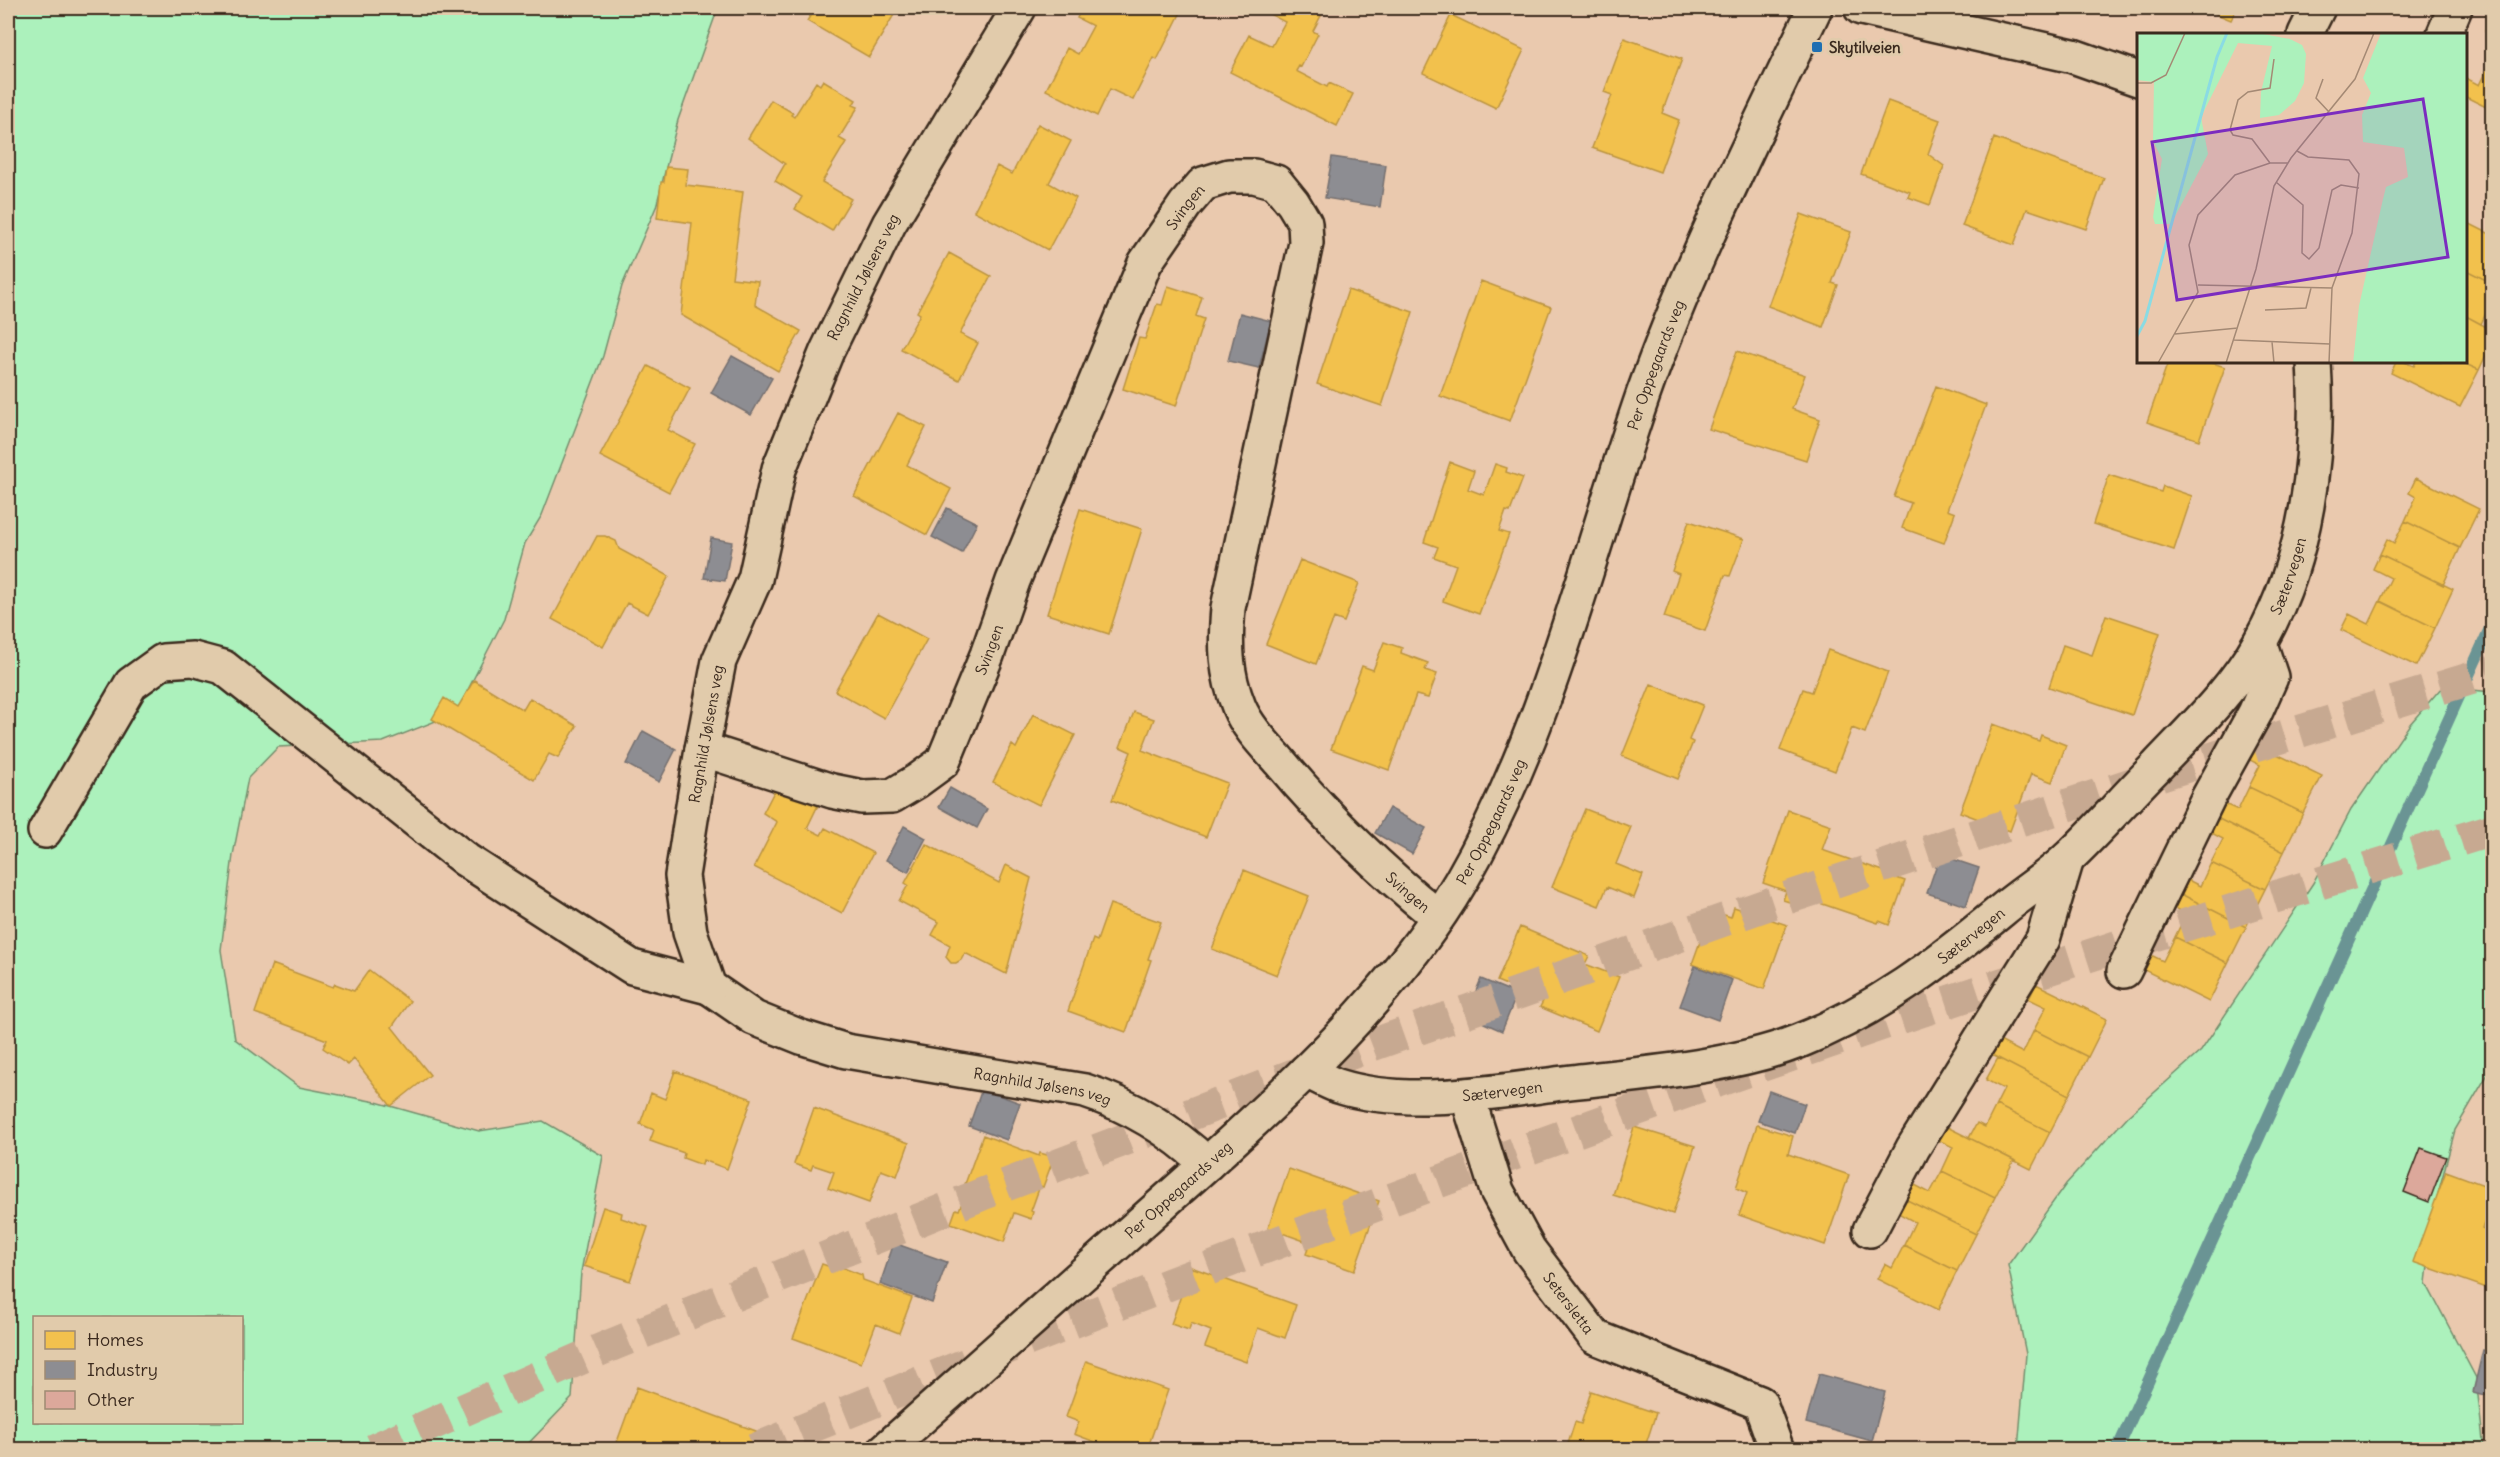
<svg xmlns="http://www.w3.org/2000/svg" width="2500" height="1457" viewBox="0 0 2500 1457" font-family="Delius,sans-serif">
  <rect width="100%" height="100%" fill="#eac9ae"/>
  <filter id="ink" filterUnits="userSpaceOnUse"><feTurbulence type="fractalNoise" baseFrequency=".0167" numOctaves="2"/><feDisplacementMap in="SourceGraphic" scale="12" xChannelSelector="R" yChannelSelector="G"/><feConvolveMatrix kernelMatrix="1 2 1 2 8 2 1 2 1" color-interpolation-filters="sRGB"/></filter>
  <g filter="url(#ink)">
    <path fill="#acf1bc" stroke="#748e6d" stroke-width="1.5" fill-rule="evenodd" d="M8,8H718L678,120L656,207L622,286L603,356L542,515L525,543L504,619L456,713L383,742L278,747L248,778L233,855L221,950L235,1039L299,1087L376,1102L479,1131L543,1121L603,1156L581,1272L572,1398L523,1449H8ZM34,1318H242V1422H34Z
      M2442,687L2492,692V1067L2455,1130L2435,1205L2426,1283L2476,1378L2484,1449H2018L2026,1354L2008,1265L2066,1184L2128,1116L2201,1051L2313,883L2351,810L2410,724Z"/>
    <path fill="#f2c14e" stroke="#bb9440" stroke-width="1.5" d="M815,8H891L890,10L895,13L869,57L807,21Z
      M1082,8H1183L1157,60L1154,58L1133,100L1110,89L1097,116L1046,90L1067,48L1078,54L1093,26L1077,18Z
      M1263,8H1325L1313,31L1318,34L1301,67L1299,66L1296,71L1327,87L1329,83L1353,94L1337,126L1230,72L1249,35L1272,46L1285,22L1262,10Z
      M2202,8H2237L2231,20Z
      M1451,15L1524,50L1496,108L1423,73Z
      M2491,18L2492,19V34L2485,31Z
      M1624,38L1682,59L1662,113L1679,120L1660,172L1592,148L1612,95L1604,92Z
      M2490,62L2492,63V110L2466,97V78L2479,85Z
      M823,80L856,100L853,105L858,107L839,138L846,142L822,182L851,199L832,231L795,209L802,197L775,181L785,164L748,138L771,100L793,113L791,115L794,117L816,82L820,85Z
      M1888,101L1940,120L1928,154L1944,166L1930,205L1908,197L1910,192L1861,174Z
      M1038,124L1071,141L1049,183L1076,198L1048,250L974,211L997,166L1012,174Z
      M1994,138L2104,178L2086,229L2027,209L2014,245L1962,226Z
      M666,167L688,169L686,185L743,192L732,278L758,281L755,305L801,331L778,371L681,315L692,223L657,218L661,182H664Z
      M1801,214L1851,232L1832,283L1838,285L1823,327L1768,306Z
      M2466,222L2492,235V283L2466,270Z
      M949,253L991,276L960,334L978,343L959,380L901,349L920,314L917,312Z
      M2466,270L2492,283V300L2481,324L2466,316Z
      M1481,281L1551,307L1510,421L1440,396Z
      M1168,286L1202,297L1196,316L1204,319L1176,406L1123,389L1139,338L1145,339L1157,304L1162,305Z
      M1348,290L1413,312L1382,406L1317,384Z
      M2466,316L2492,330V342L2479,370L2461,362H2466Z
      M1737,351L1805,375L1792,409L1820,419L1806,460L1709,429Z
      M2168,362H2210L2225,367L2199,440L2147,422Z
      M2396,362H2404L2414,366L2416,362H2461L2479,370L2460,407L2391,373Z
      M648,366L690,388L668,430L695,444L669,492L600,456Z
      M1936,386L1986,405L1947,510L1955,513L1944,543L1902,528L1911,503L1894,497Z
      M898,413L926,427L907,465L951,489L927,535L854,496Z
      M1450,462L1474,471L1468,489L1484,495L1495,464L1507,468L1506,472L1523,478L1510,512L1506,511L1499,531L1509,534L1479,614L1443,601L1456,565L1434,557L1438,547L1424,542Z
      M2109,475L2161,492L2163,486L2192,496L2174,550L2093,524Z
      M2416,478L2479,509L2460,548L2405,521L2416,497L2409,493Z
      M1080,509L1142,529L1109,634L1047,614Z
      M1689,521L1744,539L1730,576L1725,575L1705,631L1664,617L1679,574L1672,571Z
      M2405,521L2460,548L2443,585L2380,554L2387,539L2394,543Z
      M597,536H605L616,541L619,549L669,576L648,614L627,603L603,647L552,619Z
      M2380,554L2453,589L2435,628L2380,601L2391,578L2373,569Z
      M1300,560L1359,583L1344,622L1334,618L1316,664L1266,644Z
      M2380,601L2435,628L2416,666L2341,630L2349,614L2369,624Z
      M878,613L927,639L884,718L835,691Z
      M2106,615L2160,633L2132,715L2049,687L2063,645L2092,655Z
      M1384,642L1402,648L1401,653L1428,663L1425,670L1437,674L1428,698L1416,695L1389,770L1331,749L1362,666L1373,670Z
      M1828,650L1888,672L1865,733L1852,728L1835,771L1780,750L1803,689L1812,692Z
      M474,680L523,710L530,698L577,726L558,758L549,754L534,780L432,719L444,698L458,707Z
      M1651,684L1703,705L1689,740L1693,742L1678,779L1622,756Z
      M1134,712L1154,719L1142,750L1227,783L1206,837L1112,800L1131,752L1120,747Z
      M1033,714L1075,735L1039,805L993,782L1012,745L1016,748Z
      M1993,724L2039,741L2041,735L2066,745L2052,782L2031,774L2010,831L1960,812Z
      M2250,741L2322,776L2303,813L2249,787L2260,765L2242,756Z
      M781,778L821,799L807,828L821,835L825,828L873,853L842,913L754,867L777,822L763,813Z
      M2249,787L2303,813L2284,852L2213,816L2220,802L2238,810Z
      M1585,809L1631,827L1616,864L1643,875L1634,898L1607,887L1599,906L1552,887Z
      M1788,810L1831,825L1822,850L1895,875L1894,877L1905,881L1889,925L1879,921L1878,923L1802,897L1799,905L1783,900L1786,891L1763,883Z
      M2213,816L2284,852L2265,889L2211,863L2223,839L2206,830Z
      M926,844L999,883L1006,865L1031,878L1006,974L965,953L961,960L956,963H951L946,957L950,945L932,935L939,922L899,901L908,885L905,883Z
      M2211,863L2265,889L2246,927L2175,891L2182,877L2200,886Z
      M1244,870L1309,896L1277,975L1212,949Z
      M2175,891L2246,927L2228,963L2175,937L2186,914L2168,905Z
      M1110,904L1161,922L1148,959L1151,960L1126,1032L1068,1011L1093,939L1097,941Z
      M1734,907L1787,925L1764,989L1692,964L1711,911L1731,917Z
      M1520,927L1589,956L1585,964L1619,977L1597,1031L1540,1007L1543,1001L1497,981Z
      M2175,937L2228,963L2209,1002L2138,967L2145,952L2163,961Z
      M272,964L333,987L335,984L354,991L369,970L410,1001L392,1027L430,1075L391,1106L354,1059L348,1065L323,1048L327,1040L255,1013Z
      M2036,984L2107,1019L2088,1057L2034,1030L2046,1007L2029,999Z
      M2034,1030L2088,1057L2069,1095L1988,1053L1996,1039L2023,1053Z
      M1998,1058L2069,1095L2050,1132L1996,1105L2004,1089L1986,1080Z
      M675,1071L752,1099L727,1169L703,1160L702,1165L683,1158L684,1153L650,1141L654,1130L640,1124L651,1093L665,1099Z
      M1996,1105L2050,1132L2031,1169L1969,1138L1977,1123L1985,1127Z
      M814,1108L909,1143L897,1176L881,1170L869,1203L828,1188L834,1172L813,1165L811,1170L794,1164Z
      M1939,1123L2014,1160L1995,1197L1942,1171L1953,1147L1932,1137Z
      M1757,1125L1793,1136L1788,1154L1849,1175L1825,1245L1739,1215L1747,1193L1736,1188Z
      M1634,1127L1695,1146L1673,1214L1613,1195Z
      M983,1135L1039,1156L1040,1153L1054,1157L1043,1187L1040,1186L1031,1211L1033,1212L1031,1219L1014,1213L1004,1242L951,1223L956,1209L959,1210L969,1185L965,1184Z
      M1289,1169L1379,1201L1354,1271L1306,1254L1310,1243L1268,1228Z
      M1942,1171L1995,1197L1976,1234L1905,1199L1913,1184L1930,1193Z
      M2446,1171L2492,1188V1200L2482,1229L2492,1233V1290L2413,1262Z
      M1905,1199L1976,1234L1957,1271L1904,1245L1915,1222L1898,1213Z
      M603,1207L622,1213L621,1218L648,1227L630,1281L584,1266Z
      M1904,1245L1957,1271L1938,1310L1877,1279L1885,1264L1892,1268Z
      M822,1264L836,1269L841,1267L862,1275L863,1280L912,1298L899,1333L876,1324L861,1363L793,1338Z
      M1191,1267L1296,1305L1285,1338L1258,1328L1246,1362L1205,1347L1211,1331L1191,1323L1189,1330L1171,1324Z
      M1086,1361L1168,1390L1147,1450H1116L1074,1434L1079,1422L1066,1417Z
      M637,1387L756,1431L749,1450H614Z
      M1591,1391L1656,1413L1644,1450H1566L1575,1422L1581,1424Z"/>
    <path fill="#8d8d92" stroke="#746f6f" stroke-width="1.5" d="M1332,157L1386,165L1380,207L1325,198Z
      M1240,313L1271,321L1259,368L1228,361Z
      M732,356L772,378L751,415L711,393Z
      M947,508L977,523L962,553L932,537Z
      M711,538L732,542L725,581L704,578Z
      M643,731L676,749L659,782L626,764Z
      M950,788L987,809L977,828L939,807Z
      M1389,808L1426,828L1412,854L1375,833Z
      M904,826L926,838L908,872L886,860Z
      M1940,855L1979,868L1966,906L1927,893Z
      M1695,966L1732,980L1718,1020L1680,1006Z
      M1481,979L1517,994L1502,1031L1466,1015Z
      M982,1089L1020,1103L1007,1140L969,1126Z
      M1769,1091L1805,1104L1795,1133L1758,1121Z
      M894,1243L947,1262L932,1303L880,1284Z
      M2483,1350L2492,1352V1397L2473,1392Z
      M1819,1374L1885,1392L1872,1441L1806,1423Z"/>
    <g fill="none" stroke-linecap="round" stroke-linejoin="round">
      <path stroke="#6a9494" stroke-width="12" d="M2117,1450L2492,624"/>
    </g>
    <path fill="#dca89b" stroke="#3b2a1e" stroke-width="1.5" d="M2421,1148L2446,1157L2429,1202L2404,1192Z"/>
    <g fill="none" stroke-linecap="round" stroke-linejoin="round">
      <path stroke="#c7a991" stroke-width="33" stroke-dasharray="33 16" stroke-linecap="butt" d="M373,1450L602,1349L985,1193L1372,1045L1763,906L2168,772L2492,672
        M754,1450C1109,1305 1467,1166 1830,1042C2049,966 2271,898 2492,830"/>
      <g stroke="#3b2a1e" stroke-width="38">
        <g id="minor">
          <path id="s1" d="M1019,8L889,224L827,351L779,469L755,579L719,661L702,749L682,876L690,932L709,987L754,1018L801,1037L846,1051L1085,1091C1132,1106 1171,1130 1207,1164"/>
          <path d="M1861,8L2073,56L2138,79"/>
          <path d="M2305,34L2318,8"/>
          <path d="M2444,34L2455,8"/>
          <path id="s2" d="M702,749L832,791L862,797L892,796L917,781L943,762L987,655L1013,581L1145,263L1185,205L1203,184L1229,176H1254L1276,182L1293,203L1305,223L1306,243L1228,608C1225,643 1225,673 1239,707C1247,727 1266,746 1280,762C1327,818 1380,870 1437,916"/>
          <path d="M45,831L131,684L163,661L193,659L223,667L466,860L632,967L709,987"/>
          <path d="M2124,971L2208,798L2255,713L2271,677L2260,644"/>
          <path id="s3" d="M1306,1071C1317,1076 1327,1082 1338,1086C1407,1108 1493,1092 1563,1083C1636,1074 1731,1068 1799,1041C1877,1010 1937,964 2001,911C2022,893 2047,878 2067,859C2098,830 2126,797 2156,767C2192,729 2234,689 2260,642C2307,558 2320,457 2314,362"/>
          <path id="s4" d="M1467,1095L1497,1191L1529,1250L1595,1337L1760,1403L1777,1450"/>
          <path d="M1870,1230L1913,1148L2043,939L2067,859"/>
          <path id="s5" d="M885,1450C986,1360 1088,1270 1189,1180C1285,1094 1395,994 1461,881C1548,731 1587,557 1643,395C1690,262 1755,135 1815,8"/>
        </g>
      </g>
      <use href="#minor" stroke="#e1cbab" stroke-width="33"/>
    </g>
  </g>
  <rect fill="#1f6fb2" stroke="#e1cbab" stroke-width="2" x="1811" y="41" width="12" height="12" rx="3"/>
  <g text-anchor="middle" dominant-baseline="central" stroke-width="6" stroke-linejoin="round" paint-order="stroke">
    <g font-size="15" font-weight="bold" fill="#3b2a1e" stroke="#e1cbab" text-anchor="start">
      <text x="1829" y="47">Skytilveien</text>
    </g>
    <g font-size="15" fill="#3b2a1e" stroke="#e1cbab">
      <text stroke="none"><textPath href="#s2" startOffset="866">Svingen</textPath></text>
      <text transform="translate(863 277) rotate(-63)">Ragnhild Jølsens veg</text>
      <text stroke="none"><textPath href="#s5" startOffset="1365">Per Oppegaards veg</textPath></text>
      <text stroke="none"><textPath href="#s3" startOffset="1191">Sætervegen</textPath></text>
      <text stroke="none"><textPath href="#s2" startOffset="380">Svingen</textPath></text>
      <text transform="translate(706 734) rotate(-80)">Ragnhild Jølsens veg</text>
      <text stroke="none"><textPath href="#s5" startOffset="879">Per Oppegaards veg</textPath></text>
      <text stroke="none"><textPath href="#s2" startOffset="1766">Svingen</textPath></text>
      <text stroke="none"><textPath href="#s3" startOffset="705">Sætervegen</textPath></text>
      <text stroke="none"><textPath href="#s1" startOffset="1408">Ragnhild Jølsens veg</textPath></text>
      <text stroke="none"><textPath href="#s3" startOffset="201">Sætervegen</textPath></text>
      <text stroke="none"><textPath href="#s5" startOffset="392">Per Oppegaards veg</textPath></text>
      <text stroke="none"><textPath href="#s4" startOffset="234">Setersletta</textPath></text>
    </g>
  </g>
  <g transform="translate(2137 33)">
    <rect width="330" height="330" fill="#eac9ae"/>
    <path d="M0,0H121L153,6L165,12L169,21L167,50L158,68L142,82L123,85L124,59L135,13L101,10L64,84L71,121L34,191H18L16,184L25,126L16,108L17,49L0,47ZM244,0H330V330H216L222,273L246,166L249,154L271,144L267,115L226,109L225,82L234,60L226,45Z" fill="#acf1bc"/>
    <path fill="none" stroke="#8adbe3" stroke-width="3" d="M0,303L8,288L80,24L90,0"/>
    <path fill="none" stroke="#a48974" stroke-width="1.5" d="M186,46L179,65L192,79M0,50H14L29,42L48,0M160,118L171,124L212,127L222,141L215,200L195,255L192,330M133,130L115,106L96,102L93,97L101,67L111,59L133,55L137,26M139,149L166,172L165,220L172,226L182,215L195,157L204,152L222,155M61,252L195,255M128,277L169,275L174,255M38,301L101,295M97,307L193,311M135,309L137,330M21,330L61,259L52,212L61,182L98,142L133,130H151M89,330L119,236L137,153L154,125L218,46L237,0"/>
    <path fill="#7b2cbf" fill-opacity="0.15" stroke="#7b2cbf" stroke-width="3" d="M286,66L311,224L40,267L15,109Z"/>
    <rect width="330" height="330" fill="none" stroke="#3b2a1e" stroke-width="3"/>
  </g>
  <rect width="2500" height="1457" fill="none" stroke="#e1cbab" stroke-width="30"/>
  <rect x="15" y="15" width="2470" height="1427" fill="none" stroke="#3b2a1e" stroke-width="2" filter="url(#ink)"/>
  <rect x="33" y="1316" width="210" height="108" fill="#e1cbab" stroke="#9f8b73" stroke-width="1.5"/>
  <rect x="45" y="1331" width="30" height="18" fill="#f2c14e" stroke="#9f8b73" stroke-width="1.5"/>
  <text x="87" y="1346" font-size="18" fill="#3b2a1e">Homes</text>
  <rect x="45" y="1361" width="30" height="18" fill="#8d8d92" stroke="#9f8b73" stroke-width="1.5"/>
  <text x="87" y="1376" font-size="18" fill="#3b2a1e">Industry</text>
  <rect x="45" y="1391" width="30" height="18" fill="#dca89b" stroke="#9f8b73" stroke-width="1.5"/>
  <text x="87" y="1406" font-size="18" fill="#3b2a1e">Other</text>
</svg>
